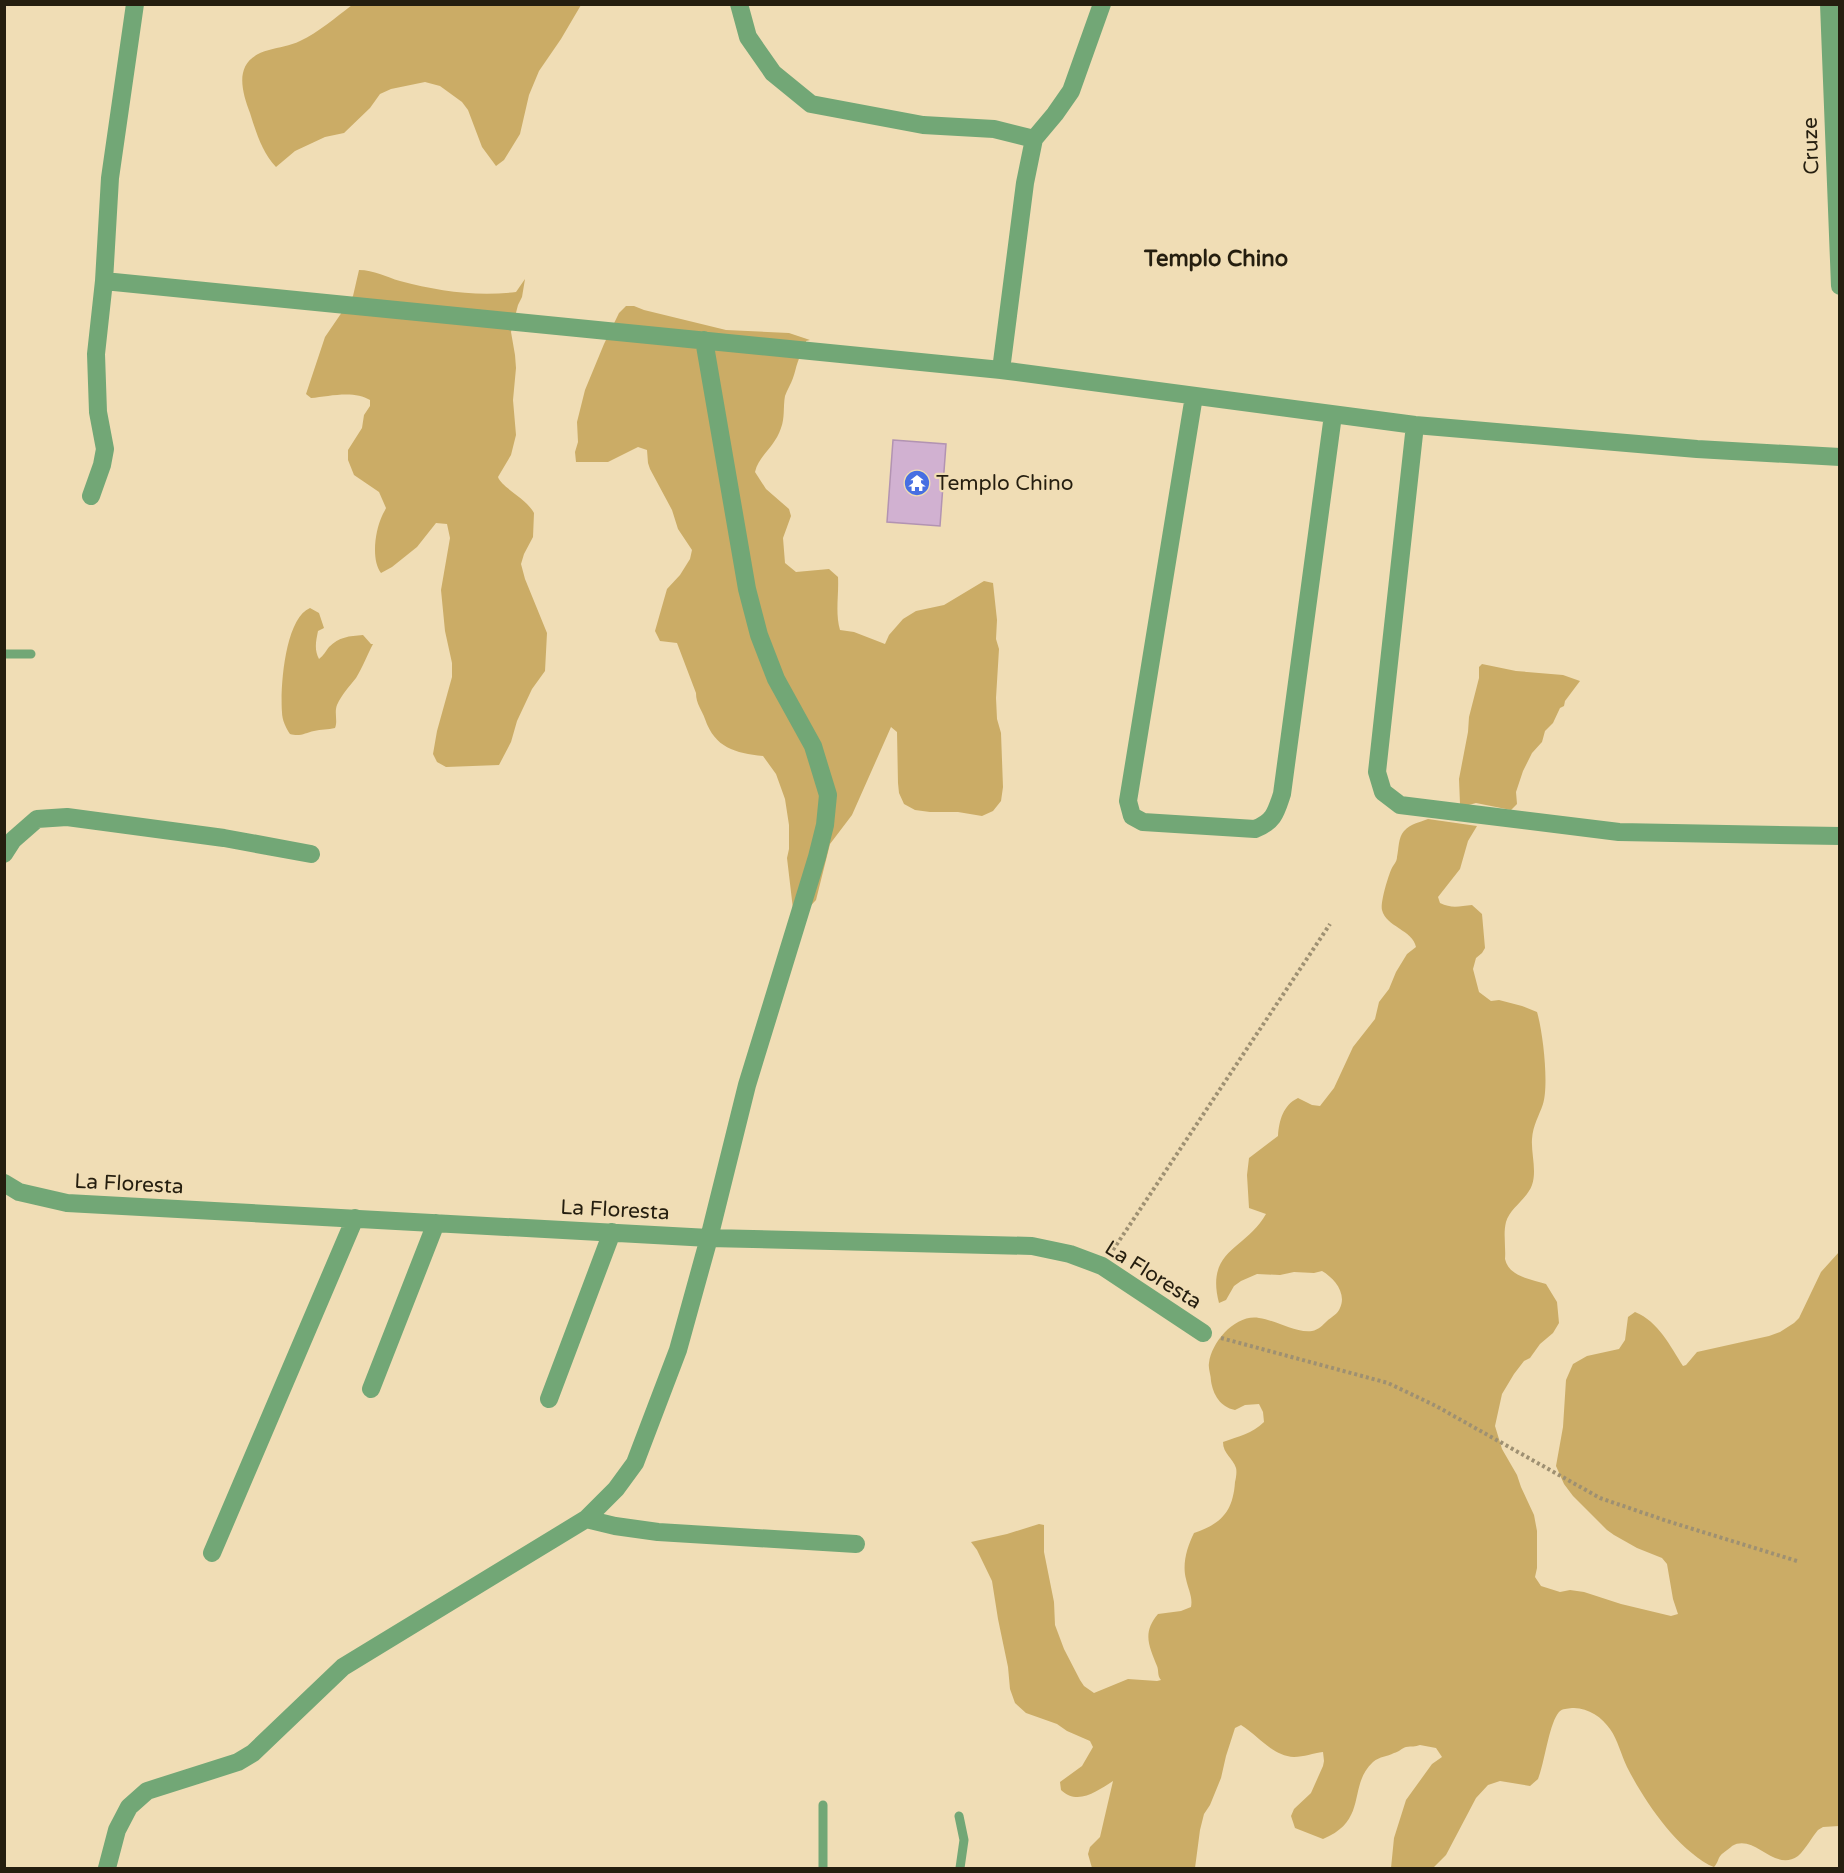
<svg xmlns="http://www.w3.org/2000/svg" width="1844" height="1873" viewBox="0 0 1844 1873" font-family="'Varela Round',sans-serif">
  <rect width="100%" height="100%" fill="#f0ddb5"/>
  <path fill="#cbac66" d="M352,5V4L581,5L561,39L539,71L529,95L520,134L504,160L496,166L482,147L468,110L462,102L440,86L425,82L391,89L380,94L370,108L344,133L325,137L295,151L276,167C262,152 256,132 250,113C240,87 234,59 269,50C279,47 290,46 300,41C319,32 335,18 352,5Z
    M359,270C374,270 386,277 400,281C438,291 476,297 516,292L525,279L522,297L518,305L511,332L515,355L516,368L513,400L516,435L511,455L498,477C502,488 526,498 534,513L533,537L524,554L521,564L525,579L547,633L545,671L532,689L517,721L511,742L499,765L446,767L437,762L433,754L437,731L452,677V663L445,631L441,590L450,538L447,524L436,523L417,547L392,567L381,573C371,560 375,531 382,516C383,513 385,511 386,508L379,492L354,475L348,460V450L362,428L364,415L370,406V400C355,390 329,396 311,398L306,394L325,337L353,296Z
    M626,306H634L644,310L726,330L789,333L810,340L806,341V349C797,357 797,367 793,378C791,384 787,390 785,396C783,407 785,418 781,428C775,447 759,455 755,472L766,489L789,509L791,516L783,538L785,563L796,572L829,569L838,577C839,595 835,613 840,630L854,632L885,644L889,635L903,619L916,611L944,605L984,581L993,583L997,620L996,639L999,649L996,698L997,719L1001,733L1003,787L1001,801L993,811L982,816L958,812H930L915,810L904,804L899,793L898,783L897,732L891,727L852,815L830,844L816,900L800,917L793,909L787,858L789,849V825L785,799L776,774L763,756C735,753 715,748 705,719C702,710 696,704 696,693L677,643L660,641L655,631L667,589L680,575L690,559L692,550L678,529L672,510L650,469L648,463L647,450L638,447L608,462H576L575,452L578,442L577,422L585,390L604,344L619,313Z
    M310,608L319,613L324,628L318,631C316,641 314,650 319,659C324,655 325,652 329,647C339,637 349,636 363,635L371,644H373C367,655 363,667 356,678C349,687 342,694 337,705C334,713 338,721 335,728C328,730 321,729 314,731C305,733 300,737 290,734C286,728 282,720 282,712C280,688 285,618 310,608Z
    M1482,664L1516,671L1563,675L1580,681L1565,701L1564,706L1560,708L1553,723L1545,731L1542,742L1532,753L1523,771L1516,792L1517,804L1511,810L1476,803L1465,806L1460,804L1459,779L1468,732L1469,717L1479,678V667Z
    M1428,819L1477,826L1468,841L1460,869L1438,897L1440,903C1452,909 1460,906 1472,905L1482,914L1485,948L1482,953L1476,958L1473,969L1479,992L1491,1001L1499,1000L1522,1006L1537,1012C1543,1032 1549,1085 1543,1104C1539,1116 1533,1125 1532,1139C1531,1154 1537,1170 1532,1185C1527,1199 1510,1208 1506,1222C1503,1234 1506,1247 1505,1259C1509,1277 1531,1279 1546,1284L1557,1302L1559,1323L1553,1333L1540,1344L1530,1358L1524,1361L1514,1374L1502,1394L1495,1426L1502,1449L1517,1475L1521,1487L1534,1515L1537,1531V1568L1535,1577L1541,1586L1560,1592L1570,1590L1584,1592L1621,1604L1671,1616L1678,1614L1673,1599L1667,1564L1662,1558L1637,1548L1614,1535L1607,1530L1573,1496L1564,1484L1556,1466L1563,1427L1566,1380L1573,1364L1587,1356L1619,1349L1625,1340L1628,1317L1635,1312C1659,1322 1670,1346 1683,1366L1686,1365L1697,1352L1769,1336L1780,1332L1794,1323L1799,1318L1821,1272L1839,1252V1826L1823,1827L1818,1830C1811,1838 1806,1849 1798,1856C1774,1873 1755,1833 1732,1846C1730,1848 1723,1853 1721,1855C1718,1858 1718,1863 1714,1867L1709,1865C1674,1845 1645,1802 1627,1767C1621,1755 1618,1740 1610,1729C1602,1717 1587,1707 1572,1708C1567,1709 1563,1708 1559,1712C1550,1722 1545,1758 1540,1773L1538,1779L1530,1786L1500,1781L1488,1785L1476,1798L1446,1855L1433,1868H1391L1394,1838L1406,1800L1432,1764L1442,1757L1436,1748L1420,1745C1415,1747 1412,1746 1406,1747C1402,1748 1399,1752 1394,1753C1387,1757 1380,1756 1373,1762C1347,1786 1369,1820 1323,1839L1295,1828L1291,1816L1294,1809L1311,1793L1323,1766L1324,1761L1323,1752C1313,1753 1304,1757 1294,1757C1272,1756 1259,1736 1241,1725L1235,1728L1226,1756L1221,1778L1210,1805L1204,1814L1200,1830L1195,1868H1092L1088,1854L1090,1847L1100,1837L1113,1781C1097,1791 1078,1806 1061,1790L1060,1782L1082,1766L1093,1747L1090,1741L1067,1731L1057,1724L1026,1713L1015,1703L1010,1689L1008,1667L998,1619L992,1581L977,1550L971,1542L1007,1534L1039,1524L1044,1525V1552L1054,1602L1055,1625L1064,1649L1080,1680L1084,1686L1094,1693L1128,1679L1157,1681L1161,1680C1157,1675 1159,1671 1157,1666C1149,1646 1142,1633 1158,1614L1181,1611L1191,1607C1193,1597 1188,1589 1186,1579C1182,1564 1187,1547 1194,1533C1221,1524 1233,1512 1235,1482C1236,1478 1237,1472 1236,1468C1233,1458 1223,1454 1223,1442C1239,1436 1252,1434 1264,1422L1263,1412L1259,1404L1245,1405L1235,1410C1220,1407 1213,1394 1211,1381C1211,1375 1208,1369 1209,1363C1212,1341 1236,1314 1259,1318C1276,1320 1294,1333 1312,1331C1318,1330 1323,1325 1327,1321C1331,1317 1338,1314 1340,1308C1347,1293 1334,1278 1322,1271L1314,1273L1294,1272L1280,1275L1257,1274L1241,1281L1234,1286L1226,1300L1219,1303C1205,1249 1246,1250 1266,1214L1249,1208L1247,1175L1249,1158L1278,1136C1279,1121 1283,1105 1298,1098L1312,1105L1320,1106L1334,1088L1353,1047L1375,1019L1379,1002L1389,989L1396,972L1407,954L1416,947C1413,930 1386,927 1382,910C1380,903 1388,877 1391,870C1393,865 1397,862 1397,857C1399,848 1398,838 1404,831C1412,823 1418,823 1428,819Z"/>
  <path fill="#d1b1d1" stroke="#b293b2" stroke-width="1.5" d="M893,440L946,444L940,526L887,522Z"/>
  <g fill="none" stroke-linecap="round" stroke-linejoin="round">
    <path stroke="#9e9072" stroke-width="4" stroke-dasharray="3 3" stroke-linecap="butt" d="M1113,1250L1330,924
      M1221,1338L1388,1383L1436,1406L1600,1498L1667,1521L1797,1561"/>
    <path stroke="#72a776" stroke-width="9" d="M4,654H31
      M959,1816L964,1840L960,1868
      M823,1868V1805"/>
    <path stroke="#72a776" stroke-width="18" d="M135,4L110,178L104,281L1001,370L1415,425L1697,449L1840,457
      M739,4L748,37L773,73L811,104L923,125L994,129L1034,139
      M1829,4L1840,286
      M1001,370L1025,183L1034,139L1055,114L1071,91L1102,4
      M1194,396L1128,801L1132,816L1143,822L1255,829C1274,822 1276,812 1282,794L1333,415
      M1415,425L1377,772L1383,792L1400,805L1619,832L1840,836
      M91,496L102,465L105,449L98,412L96,354L104,281
      M4,854L13,840L37,819L67,817L224,838L311,854
      M4,1183L19,1192L67,1203L709,1238L1032,1246L1070,1254L1102,1266L1203,1333
      M371,1389L436,1223
      M549,1399L612,1232
      M586,1519L615,1526L658,1532L856,1544
      M212,1553L355,1218
      M107,1868L117,1830L129,1807L147,1791L238,1762L253,1753L343,1667L586,1519L616,1489L635,1463L678,1350L709,1238L747,1085L817,857L825,825L828,795L813,746L776,679L759,635L747,589L704,340"/>
  </g>
  <defs>
    <g id="temple-disc" transform="scale(1.35)"><circle r="9.5" fill="#476fe2" stroke="#f0ddb5"/><path d="M0-6L5-2H3V0L6.5 2.5H4V6H1.5V3h-3V6H-4V2.5H-6.5L-3 0V-2H-5Z" fill="#fff"/></g>
  </defs>
  <g fill-rule="evenodd">
    <use href="#temple-disc" x="917" y="483"/>
  </g>
  <g text-anchor="middle" dominant-baseline="central" stroke-width="4.5" stroke-linejoin="round" paint-order="stroke">
    <g font-size="21" fill="#251e0f" stroke="#f0ddb5">
      <text transform="translate(1811 146) rotate(-92)">Cruze</text>
      <text transform="translate(129 1184) rotate(3)">La Floresta</text>
      <text transform="translate(615 1210) rotate(3)">La Floresta</text>
      <text transform="translate(1153 1275) rotate(32)">La Floresta</text>
    </g>
    <g font-size="21" fill="#251e0f" stroke="#f0ddb5" text-anchor="start">
      <text x="936" y="483">Templo Chino</text>
    </g>
    <g font-size="22" font-weight="bold" fill="#251e0f" stroke="#f0ddb5">
      <text x="1216" y="259">Templo Chino</text>
    </g>
  </g>
  <rect width="1844" height="1873" fill="none" stroke="#251e0f" stroke-width="12"/>
</svg>
